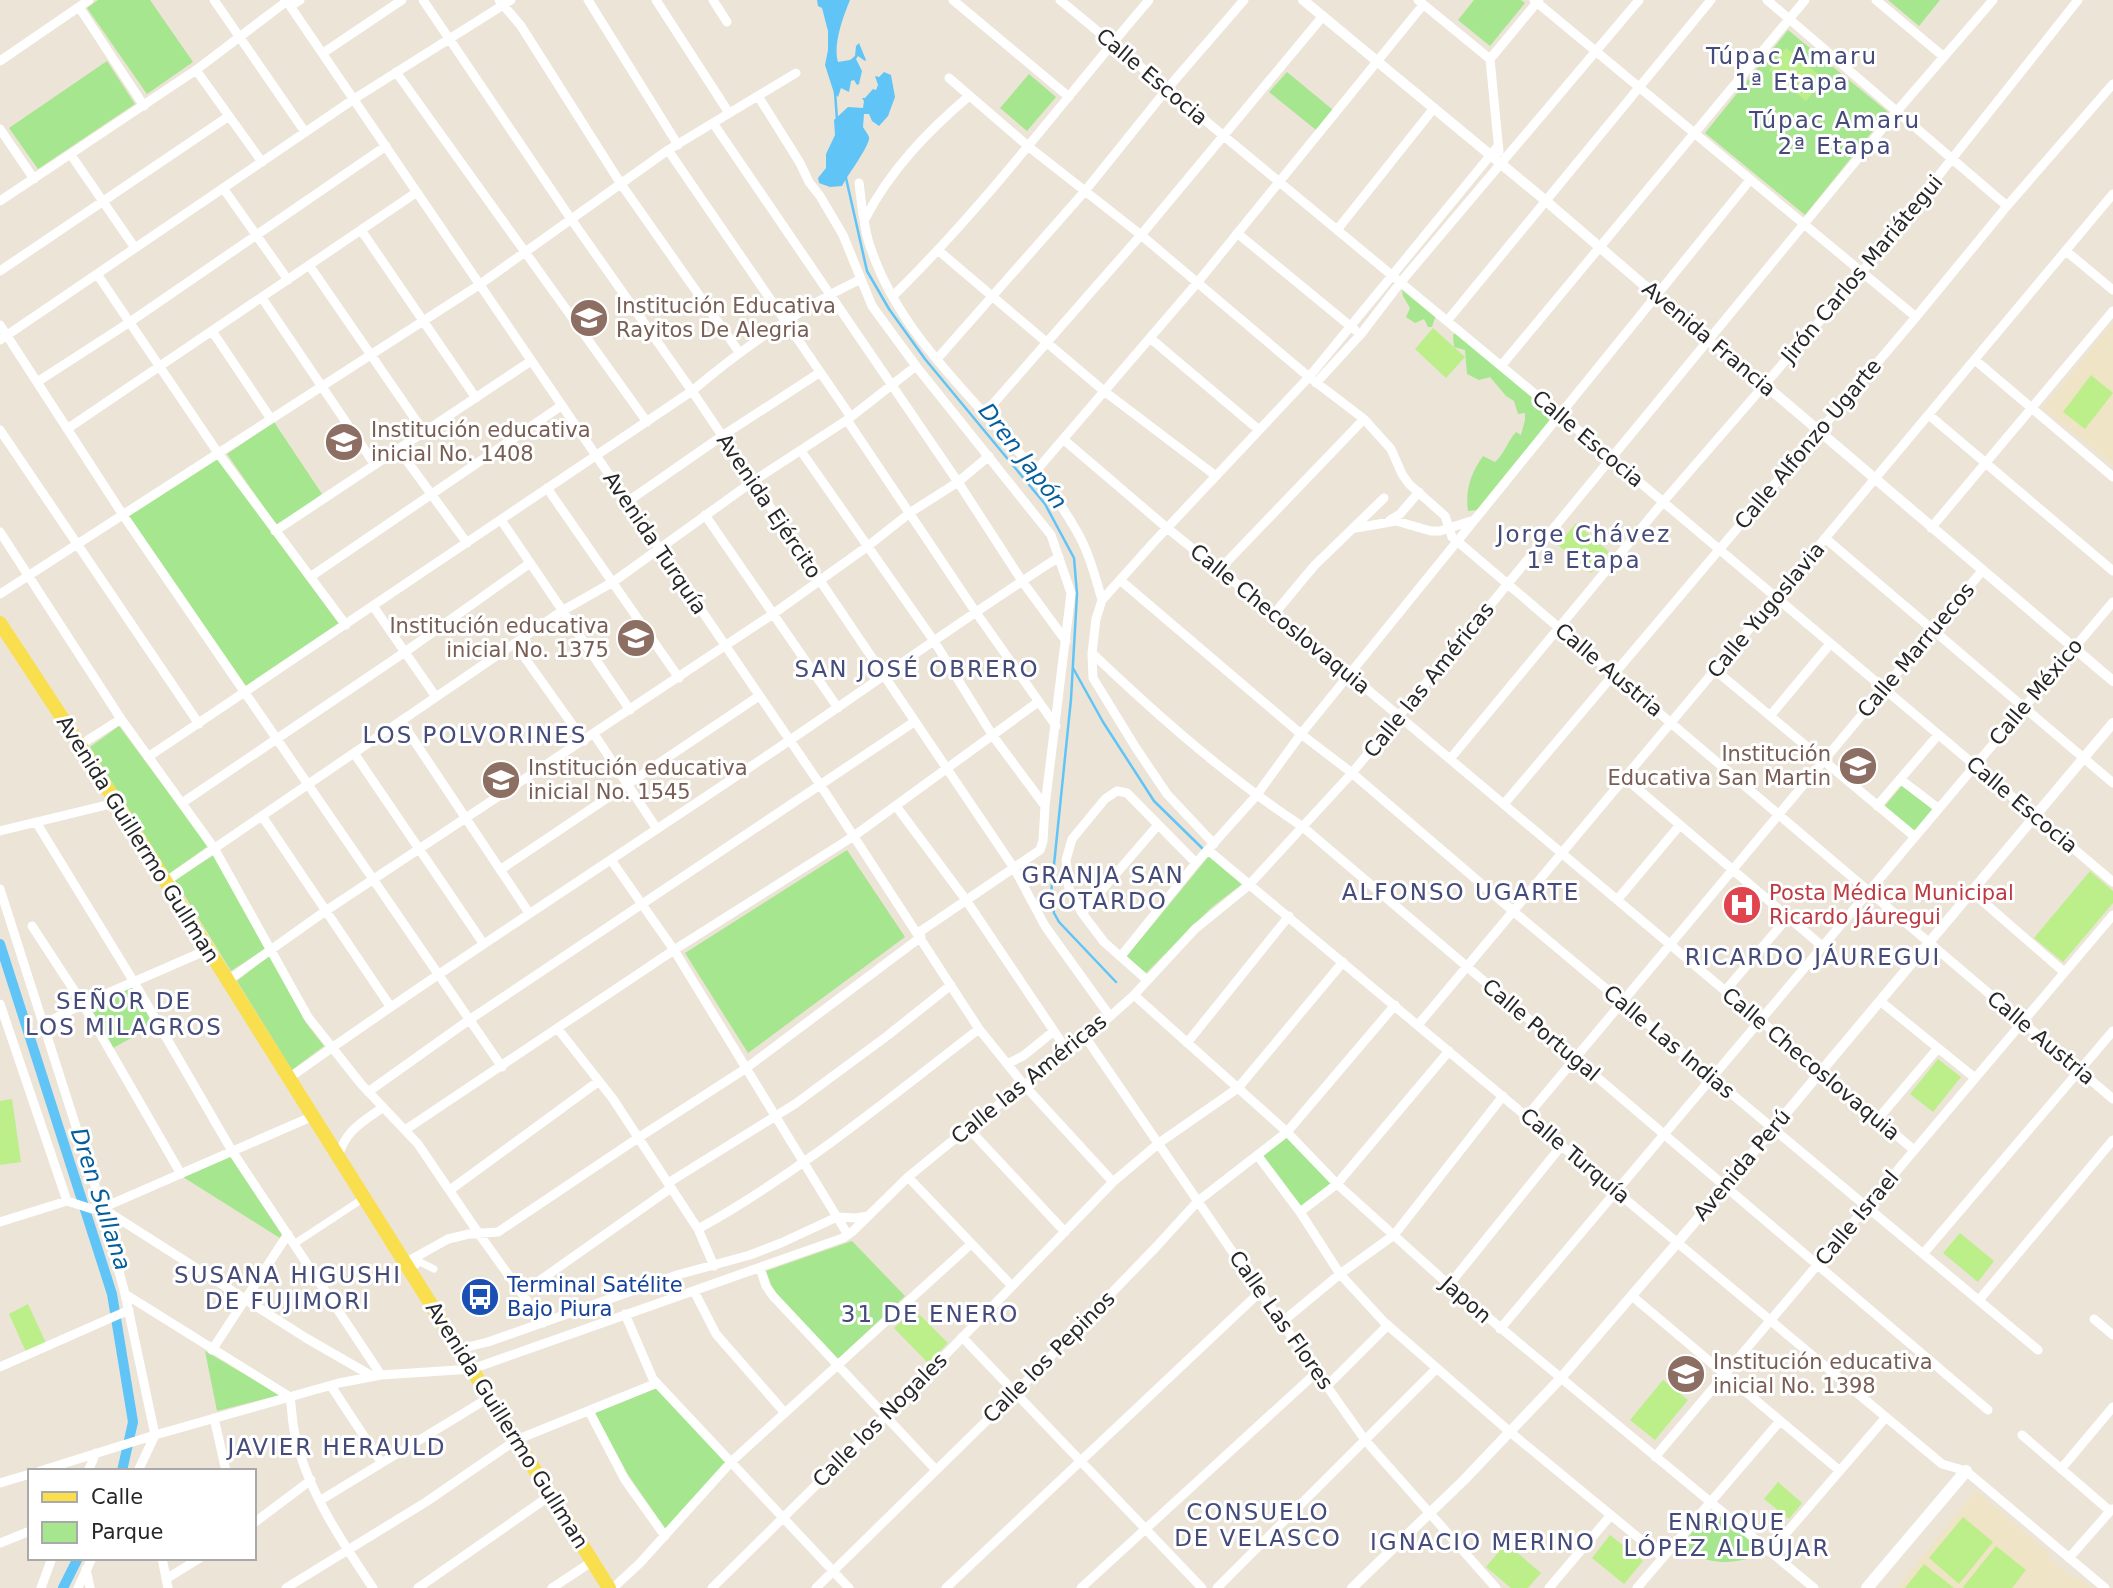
<svg xmlns="http://www.w3.org/2000/svg" width="2113" height="1588" viewBox="0 0 2113 1588" font-family="'DejaVu Sans',sans-serif">
  <rect width="100%" height="100%" fill="#ebe4d7"/>
  <path fill="#efe4c5" d="M2113,323V465L2043,408Z
    M1976,1491L2049,1553V1559L2055,1564L2072,1578H2080L2091,1588H1897Z"/>
  <path fill="#a6e68f" d="M98,0H150L193,62L147,94L87,8Z
    M1474,0H1521L1525,3L1490,46L1458,20Z
    M1888,0H1940L1919,26Z
    M1788,30L1888,112L1805,215L1705,133Z
    M107,61L135,104L38,169L9,128Z
    M1287,72L1333,110L1316,130L1269,92Z
    M1029,74L1056,97L1027,131L1000,108Z
    M1402,289L1436,315L1432,327H1428L1424,319L1415,323L1406,317L1410,308L1403,296Z
    M1457,332L1559,414L1478,510L1468,511C1465,490 1471,473 1483,456L1495,462C1505,453 1507,442 1516,432L1521,435L1525,420V413L1518,414L1514,401L1506,396L1490,377L1479,380L1467,374L1465,350L1454,347L1453,335Z
    M274,422L322,494L277,526L227,454Z
    M218,459L339,624L246,687L129,516Z
    M119,726L208,846L169,874L90,747Z
    M1904,783L1933,808L1914,832L1884,807Z
    M847,850L905,937L748,1053L685,953Z
    M214,855L265,949L231,971L175,880Z
    M1209,856L1242,884L1211,908L1146,973L1126,957Z
    M270,955L306,1023L324,1046L292,1070L237,981Z
    M132,985L155,1025L113,1048L87,1006Z
    M1288,1135L1334,1183L1301,1209L1260,1156Z
    M230,1156L282,1235L280,1238L183,1177Z
    M852,1241L905,1296L838,1359L773,1290L766,1271Z
    M205,1351L280,1395L217,1411Z
    M657,1388L727,1461L666,1530L627,1473L595,1413Z
    M1711,1510L1765,1552C1735,1566 1708,1566 1680,1547Z"/>
  <path fill="#bcef8a" d="M1786,48L1824,79L1806,101L1769,70Z
    M1433,328L1465,357L1446,378L1415,349Z
    M2091,375L2113,393L2085,429L2063,412Z
    M1576,523L1609,552L1591,573L1558,545Z
    M2090,871L2113,891V903L2063,962L2034,938Z
    M1938,1059L1961,1077L1933,1112L1910,1094Z
    M12,1099L21,1162L0,1165V1101Z
    M1960,1233L1994,1261L1978,1282L1943,1253Z
    M28,1304L46,1343L26,1352L9,1314Z
    M914,1309L948,1343L928,1363L894,1328Z
    M1663,1380L1688,1400L1655,1440L1630,1420Z
    M1778,1482L1802,1503L1789,1519L1764,1499Z
    M1963,1517L1993,1542L1959,1584L1929,1558Z
    M1610,1535L1643,1561L1624,1584L1592,1558Z
    M1506,1543L1541,1573L1528,1588H1511L1486,1567Z
    M1996,1546L2026,1570L2012,1588H1965L1963,1587Z
    M1924,1564L1954,1588H1905Z"/>
  <path fill="#61c4f6" d="M817,0H850C843,17 833,44 838,62L850,60L855,56L856,46L859,43L866,60L865,61L858,56L856,59L862,71L859,84L857,85L854,80L851,81L849,92L841,88L838,97L834,93L825,65L828,50V31L822,8L818,6Z
    M884,72L891,75L895,97L888,116L879,126L872,121L869,114H864L863,127C864,129 868,134 869,137C871,144 847,176 842,186L830,187L819,183L818,178L826,168V154L835,135L834,120L848,107L863,108L864,101L862,98H865L873,89L876,90L878,85L875,76L879,77Z"/>
  <g fill="none" stroke-linecap="round" stroke-linejoin="round">
    <path stroke="#61c4f6" stroke-width="2.5" d="M835,92L837,120
      M846,178L867,271L889,309L925,359L1045,504L1074,558L1077,594L1071,699L1051,894L1054,913L1059,922L1116,982
      M1073,668L1103,722L1154,801L1202,848"/>
    <path stroke="#61c4f6" stroke-width="10" d="M0,944L112,1294L133,1422L122,1471
      M63,1588L78,1558"/>
    <path stroke="#fff" stroke-width="7" d="M294,1244L364,1198
      M410,1270L420,1262L434,1269"/>
    <path stroke="#fff" stroke-width="9" d="M214,0L305,132
      M286,0L821,786L979,1029L1024,1085L1113,1182
      M423,0L571,219L692,391L1014,868L1045,926L1109,1015
      M499,0L521,26L621,184L739,352
      M588,0L678,145
      M656,0L729,113
      M713,0L727,22
      M953,0L1069,97
      M1060,0L1559,414L2113,882
      M1418,0L1490,59L1499,152
      M1534,0L1916,317
      M1767,0L2007,206
      M1876,0L1944,57
      M291,6L300,0
      M79,7L144,106
      M323,53L402,0
      M1490,59L1539,0
      M0,61L89,0
      M196,70L262,162
      M396,72L647,422
      M949,78L1029,147L1141,235L1309,377L1364,419L1391,449L1402,474L1409,484L1445,516L1452,537L1457,541L2113,1099
      M758,96L800,163L809,182L820,196L843,235L872,306L916,366L1051,535L1071,593L1045,806L1043,841L1040,850L918,933
      M713,123L958,482L1022,581L1066,641
      M0,129L34,179
      M668,150L851,417
      M71,155L135,248
      M859,183C862,204 863,226 870,246C907,360 1019,429 1076,530C1089,552 1095,576 1102,600
      M223,188L288,280
      M0,201L196,70L287,1
      M865,219C890,170 928,131 969,96
      M361,230L476,398
      M1337,230L1434,108
      M1237,233L1355,330
      M939,251L1104,391L1216,476
      M2066,251L2113,290
      M309,265L424,432
      M0,271L229,116
      M97,274L218,453L346,625
      M893,296C987,204 1064,99 1149,0
      M262,298L375,465
      M1447,321L1711,0
      M0,325L123,515L502,1067
      M212,331L271,419
      M1150,338L1259,430
      M0,340L354,99L511,0
      M937,359L1085,191L1167,89L1244,0
      M1975,360L2113,477
      M1501,366L1805,0
      M37,382L130,322L386,146
      M1316,383L1361,334L1400,283L1639,0
      M985,413L1141,235L1323,16
      M1929,415L2113,571
      M847,420L975,611L1056,726
      M67,429L417,192
      M0,430L199,724
      M1063,439L1167,528L1349,674L1914,1150
      M399,450L467,543
      M801,451L934,641L993,736L1045,806
      M1035,472L1197,283L1423,5
      M547,488L679,678
      M627,502L722,436L819,373
      M705,515L838,708
      M501,520L630,710
      M1390,520L1400,514L1419,492
      M1356,528L1396,521L1431,531H1440L1471,521
      M1931,528L2113,311
      M275,531L531,361
      M0,532L121,719L214,848L308,1017L361,1084L418,1144L479,1234L543,1323
      M1825,538L2113,783
      M1219,570L1364,419
      M310,577L561,406
      M1120,580L1301,734L1352,773L1513,911L2038,1350
      M0,594L479,285L668,150L796,73
      M373,606L436,697
      M1274,614L1314,566L1384,498
      M515,644L584,741
      M1092,653C1158,716 1227,777 1303,827L1988,1410
      M1715,670L1914,836
      M1770,716L1830,644
      M401,721L529,913
      M594,734L657,829
      M80,745L121,719
      M354,753L483,943
      M148,757L692,391C744,347 800,308 861,279
      M1450,759L1663,502L1862,272L2078,0
      M1625,778L1822,946
      M1900,779L1938,808
      M182,803L405,652L530,563
      M1504,804L1916,317L2007,206L2113,84
      M896,806L966,900L1068,1052
      M1877,806L1938,735
      M262,816L390,1006
      M36,822L134,982L232,1151L381,1375
      M0,831L115,803
      M1214,844L1167,794L1136,748L1093,678L1092,653L1096,619L1102,600L1153,543L1309,377L1498,146
      M1208,850L1942,1464L1966,1471L2105,1588
      M611,860L674,950L848,1235
      M500,870L759,696
      M165,882L562,611L613,582L752,482L847,420L916,366
      M0,889L102,1208L125,1294L155,1435L138,1471
      M1972,892L2064,972
      M1617,900L1680,825
      M1082,913L1158,825
      M32,926L83,1004L181,1174
      M1121,956L1196,863L1256,796L1301,734L1750,180
      M1147,980L1104,942L1082,913L1069,889L1066,860L1072,839L1105,799L1117,791L1127,793L1196,863
      M227,981L324,912L773,614L868,546L911,512L958,482L989,456
      M1725,991L1788,917
      M1134,995L1287,1132L1337,1184L1449,1285L1814,1588
      M1880,1001L1975,1078
      M0,1004L67,1201
      M44,1024L83,1004L207,950
      M1418,1025L2113,194
      M558,1029L613,1099L698,1229L714,1266
      M1086,1038L1260,1292L1365,1440L1496,1588
      M1187,1043L1289,916
      M1007,1064L1023,1056L1054,1031
      M289,1078C441,970 598,869 753,765C855,697 955,624 1059,557
      M368,1092L469,1020L914,722
      M1527,1116L1982,571
      M1877,1120L1938,1048
      M968,1128L1065,1232
      M405,1130L674,950L854,836L1038,702
      M1258,1156L1300,1212L1340,1274L1384,1322L1510,1432L1663,1558
      M338,1157C345,1131 362,1122 382,1108
      M908,1177L1012,1286
      M668,1183L795,1104L887,1036L951,985
      M450,1190L599,1081
      M102,1208L306,1338L372,1376
      M1300,1212L1337,1184L1449,1051
      M0,1222L67,1201L92,1209L102,1208L313,1116
      M698,1229C799,1173 888,1099 979,1029
      M1923,1254L2113,1031
      M405,1263L448,1239L469,1234L498,1232L638,1138L745,1069L921,937
      M760,1268L766,1286L773,1296L936,1470
      M1449,1285L1562,1145
      M694,1291L716,1334L785,1413
      M522,1293L671,1188
      M125,1294L290,1397C292,1409 292,1422 295,1435C307,1490 342,1542 373,1588
      M1632,1296L1840,1471
      M1979,1300L2113,1140
      M625,1314L653,1379L849,1588
      M2094,1319L2113,1335
      M1282,1322L1340,1274L1394,1235L1503,1096
      M1500,1329L2113,602
      M962,1337L1202,1588
      M459,1349L488,1342L677,1275L750,1255L781,1243L837,1217L856,1218L868,1216
      M212,1350L288,1234
      M0,1367L129,1310
      M331,1386L381,1462
      M1327,1386L1388,1325
      M589,1411L625,1480L665,1536
      M214,1418L226,1471
      M2022,1435L2110,1511
      M1655,1457L2113,915
      M2061,1469L2113,1407
      M40,1471L155,1435L339,1383L381,1375L472,1369L843,1238L853,1231L908,1177L968,1128L1086,1038L1134,995L1195,929L1249,885L1352,773L1897,111L1993,0
      M88,1471L96,1453
      M0,1483L30,1474
      M321,1500L490,1397
      M254,1523L311,1480
      M0,1543L30,1531
      M1770,1552L1886,1417
      M162,1558L168,1588
      M2069,1558L2112,1509
      M86,1569L90,1588
      M166,1579L200,1558
      M41,1588L52,1558
      M78,1588L92,1558
      M286,1588L426,1502L516,1440L657,1383
      M418,1588L551,1495
      M552,1588L593,1561
      M613,1588L640,1563L732,1461L971,1244
      M712,1588L885,1417L1113,1182L1159,1143L1238,1088L1343,962
      M816,1588L1016,1392L1156,1247L1198,1201L1287,1132L1395,1005
      M946,1588L1260,1292
      M1081,1588L1317,1372
      M1217,1588L1436,1369
      M1549,1588L1611,1515
      M1637,1588L1780,1421"/>
    <path stroke="#fff" stroke-width="10" d="M1303,0L1546,201L1709,341L1765,385L2113,681
      M1352,1588L1464,1480L1560,1379L1678,1242L2113,723"/>
    <path stroke="#fff" stroke-width="12" d="M1867,1588L1966,1471"/>
    <path stroke="#f9de4e" stroke-width="14" d="M0,623L80,745L609,1588"/>
  </g>
  <defs>
    <g id="school-disc" transform="scale(2.0125)"><circle r="9.5" fill="#8d6e63" stroke="#fff"/><path d="M0-5L7-2L0 1L-7-2ZM-4 1L0 2.5L4 1V4Q0 6-4 4Z" fill="#fff"/></g>
    <g id="hospital-disc" transform="scale(2.0125)"><circle r="9.5" fill="#e0444e" stroke="#fff"/><path d="M-5-5h3v3.5h4V-5h3V5h-3V1.5h-4V5h-3Z" fill="#fff"/></g>
    <g id="bus-disc" transform="scale(2.0125)"><circle r="9.5" fill="#1a4fb4" stroke="#fff"/><path d="M-5-6H5V4H4V6H2V4H-2V6H-4V4H-5ZM-3.5-4V0h7V-4ZM-3.5 1.2v1.5H-2V1.2ZM2 1.2v1.5H3.5V1.2Z" fill="#fff"/></g>
  </defs>
  <g fill-rule="evenodd">
    <use href="#school-disc" x="589" y="318"/>
    <use href="#school-disc" x="344" y="442"/>
    <use href="#school-disc" x="636" y="638"/>
    <use href="#school-disc" x="1858" y="766"/>
    <use href="#school-disc" x="501" y="780"/>
    <use href="#hospital-disc" x="1742" y="905"/>
    <use href="#bus-disc" x="480" y="1297"/>
    <use href="#school-disc" x="1686" y="1374"/>
  </g>
  <g text-anchor="middle" dominant-baseline="central" stroke-width="6" stroke-linejoin="round" paint-order="stroke">
    <g font-size="21" fill="#272727" stroke="#fff">
      <text transform="translate(1152 77) rotate(40)">Calle Escocia</text>
      <text transform="translate(1862 269) rotate(-50)">Jirón Carlos Mariátegui</text>
      <text transform="translate(1709 339) rotate(40)">Avenida Francia</text>
      <text transform="translate(1588 439) rotate(40)">Calle Escocia</text>
      <text transform="translate(1808 444) rotate(-50)">Calle Alfonzo Ugarte</text>
      <text transform="translate(769 506) rotate(56)">Avenida Ejército</text>
      <text transform="translate(655 543) rotate(56)">Avenida Turquía</text>
      <text transform="translate(1766 610) rotate(-50)">Calle Yugoslavia</text>
      <text transform="translate(1280 619) rotate(39)">Calle Checoslovaquia</text>
      <text transform="translate(1916 650) rotate(-50)">Calle Marruecos</text>
      <text transform="translate(1609 670) rotate(40)">Calle Austria</text>
      <text transform="translate(1429 680) rotate(-51)">Calle las Américas</text>
      <text transform="translate(2036 692) rotate(-50)">Calle México</text>
      <text transform="translate(2022 805) rotate(40)">Calle Escocia</text>
      <text transform="translate(138 839) rotate(58)">Avenida Guillermo Gullman</text>
      <text transform="translate(1541 1030) rotate(40)">Calle Portugal</text>
      <text transform="translate(2041 1038) rotate(40)">Calle Austria</text>
      <text transform="translate(1669 1042) rotate(40)">Calle Las Indias</text>
      <text transform="translate(1811 1064) rotate(40)">Calle Checoslovaquia</text>
      <text transform="translate(1029 1079) rotate(-39)">Calle las Américas</text>
      <text transform="translate(1575 1156) rotate(40)">Calle Turquía</text>
      <text transform="translate(1742 1165) rotate(-50)">Avenida Perú</text>
      <text transform="translate(1857 1218) rotate(-50)">Calle Israel</text>
      <text transform="translate(1466 1300) rotate(41)">Japon</text>
      <text transform="translate(1281 1320) rotate(55)">Calle Las Flores</text>
      <text transform="translate(1049 1357) rotate(-45)">Calle los Pepinos</text>
      <text transform="translate(880 1420) rotate(-45)">Calle los Nogales</text>
      <text transform="translate(507 1425) rotate(58)">Avenida Guillermo Gullman</text>
    </g>
    <g font-size="21" fill="#785e54" stroke="#fff" text-anchor="start">
      <text x="616" y="306">Institución Educativa<tspan x="616" dy="24">Rayitos De Alegria</tspan></text>
      <text x="371" y="430">Institución educativa<tspan x="371" dy="24">inicial No. 1408</tspan></text>
      <text x="609" y="626" text-anchor="end">Institución educativa<tspan x="609" dy="24">inicial No. 1375</tspan></text>
      <text x="1831" y="754" text-anchor="end">Institución<tspan x="1831" dy="24">Educativa San Martin</tspan></text>
      <text x="528" y="768">Institución educativa<tspan x="528" dy="24">inicial No. 1545</tspan></text>
      <text x="1713" y="1362">Institución educativa<tspan x="1713" dy="24">inicial No. 1398</tspan></text>
    </g>
    <g font-size="21" fill="#be3a42" stroke="#fff" text-anchor="start">
      <text x="1769" y="893">Posta Médica Municipal<tspan x="1769" dy="24">Ricardo Jáuregui</tspan></text>
    </g>
    <g font-size="21" fill="#164399" stroke="#fff" text-anchor="start">
      <text x="507" y="1285">Terminal Satélite<tspan x="507" dy="24">Bajo Piura</tspan></text>
    </g>
    <g font-size="23" letter-spacing="2" fill="#454b7a" stroke="#fff">
      <text x="1792" y="56">Túpac Amaru<tspan x="1792" dy="26">1ª Etapa</tspan></text>
      <text x="1835" y="120">Túpac Amaru<tspan x="1835" dy="26">2ª Etapa</tspan></text>
      <text x="1584" y="534">Jorge Chávez<tspan x="1584" dy="26">1ª Etapa</tspan></text>
      <text x="917" y="669">SAN JOSÉ OBRERO</text>
      <text x="475" y="735">LOS POLVORINES</text>
      <text x="1103" y="875">GRANJA SAN<tspan x="1103" dy="26">GOTARDO</tspan></text>
      <text x="1461" y="892">ALFONSO UGARTE</text>
      <text x="1813" y="957">RICARDO JÁUREGUI</text>
      <text x="124" y="1001">SEÑOR DE<tspan x="124" dy="26">LOS MILAGROS</tspan></text>
      <text x="288" y="1275">SUSANA HIGUSHI<tspan x="288" dy="26">DE FUJIMORI</tspan></text>
      <text x="930" y="1314">31 DE ENERO</text>
      <text x="337" y="1447">JAVIER HERAULD</text>
      <text x="1258" y="1512">CONSUELO<tspan x="1258" dy="26">DE VELASCO</tspan></text>
      <text x="1727" y="1522">ENRIQUE<tspan x="1727" dy="26">LÓPEZ ALBÚJAR</tspan></text>
      <text x="1483" y="1542">IGNACIO MERINO</text>
    </g>
    <g font-size="23" font-style="italic" fill="#045e9e" stroke="#fff">
      <text transform="translate(1023 456) rotate(52)">Dren Japón</text>
      <text transform="translate(101 1199) rotate(72)">Dren Sullana</text>
    </g>
  </g>
  <rect x="28" y="1469" width="228" height="91" fill="#ffffff" stroke="#a9a9a9" stroke-width="2"/>
  <rect x="42" y="1492" width="35" height="10" fill="#f9de4e" stroke="#a9a9a9" stroke-width="2"/>
  <text x="91" y="1504" font-size="21" fill="#272727">Calle</text>
  <rect x="42" y="1522" width="35" height="21" fill="#a6e68f" stroke="#a9a9a9" stroke-width="2"/>
  <text x="91" y="1539" font-size="21" fill="#272727">Parque</text>
</svg>
